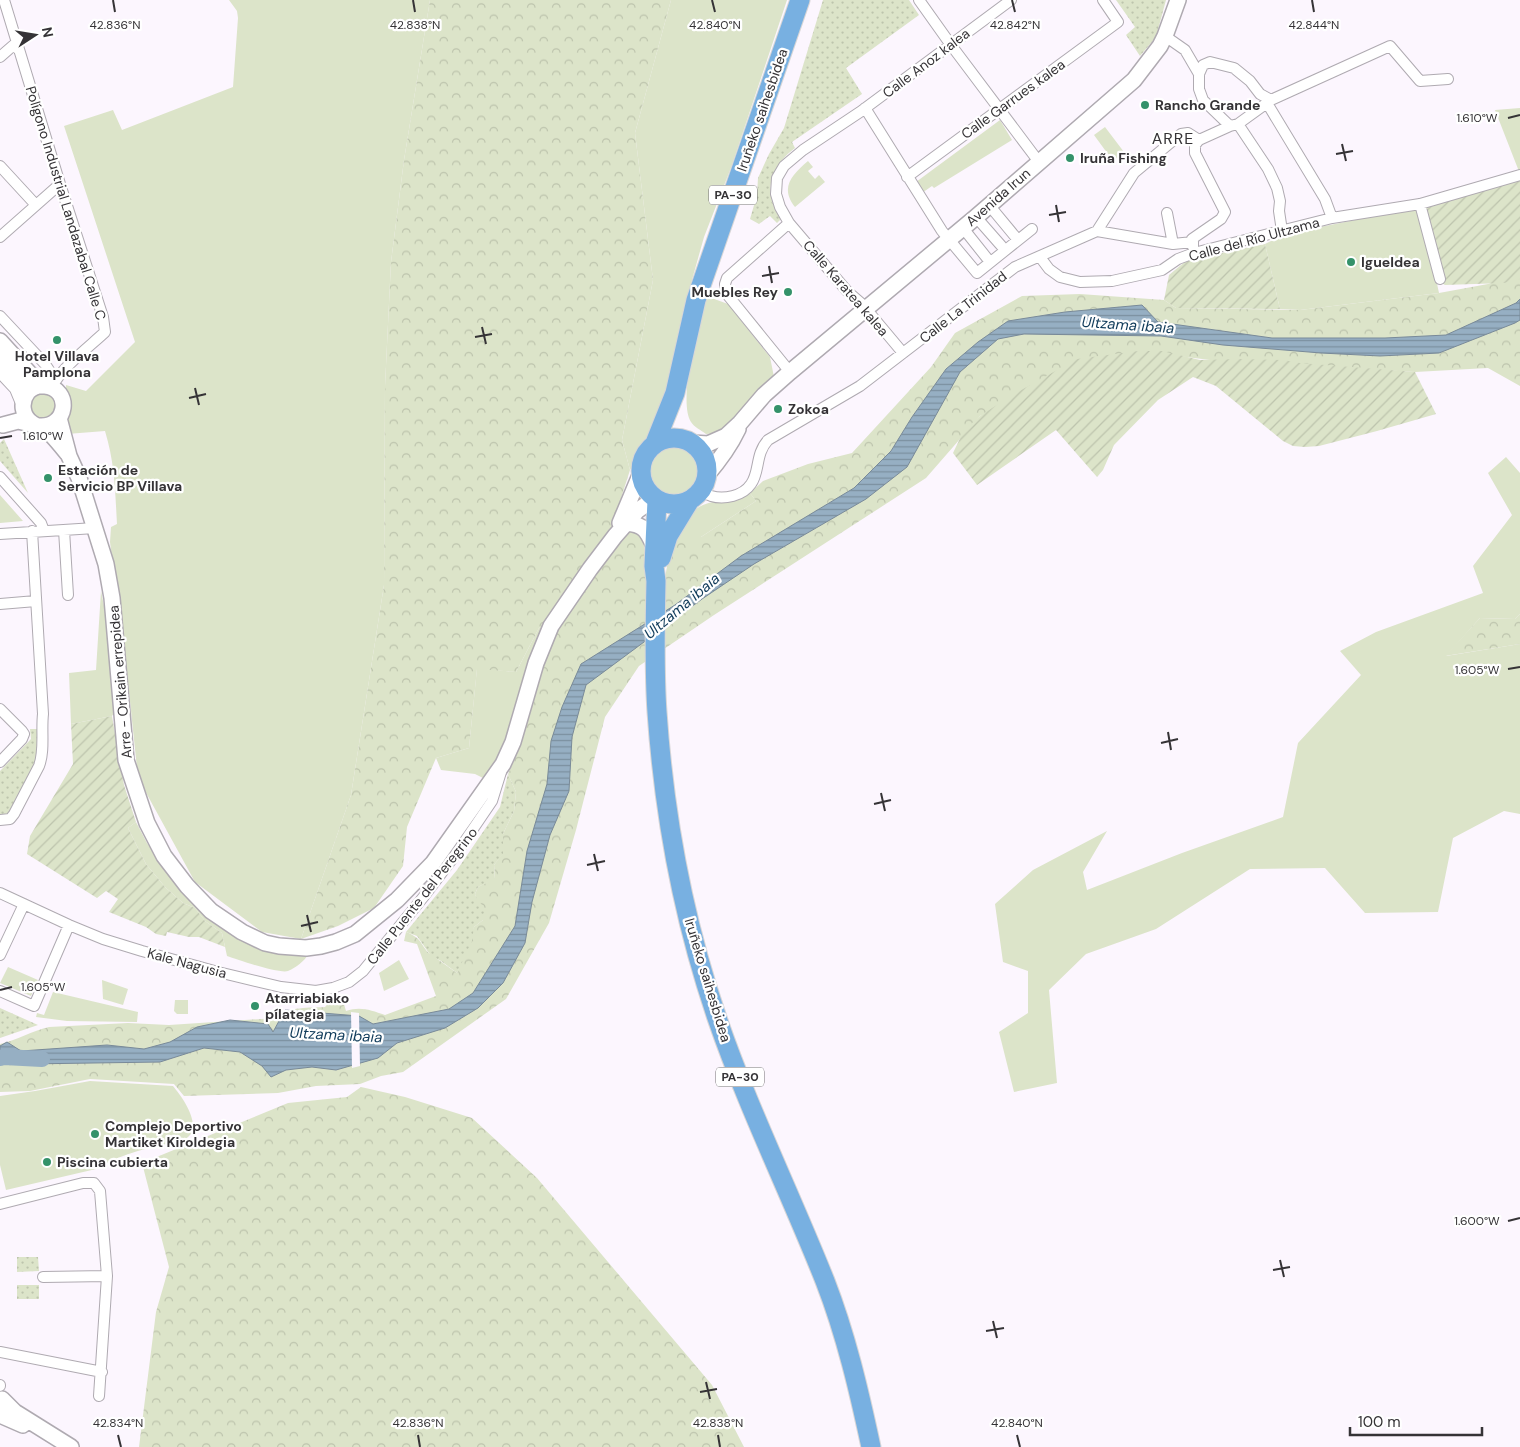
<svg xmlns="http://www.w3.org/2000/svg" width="1520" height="1447" viewBox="0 0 1520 1447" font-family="'DM Sans',sans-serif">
  <defs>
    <pattern id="forest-crowns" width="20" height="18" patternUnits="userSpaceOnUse" patternTransform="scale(1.25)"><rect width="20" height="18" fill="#dce4c9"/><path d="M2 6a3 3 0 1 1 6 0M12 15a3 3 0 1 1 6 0" fill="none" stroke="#bdc4ad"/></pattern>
    <pattern id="park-dots" width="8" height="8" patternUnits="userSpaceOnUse" patternTransform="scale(1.25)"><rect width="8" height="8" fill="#dce4c9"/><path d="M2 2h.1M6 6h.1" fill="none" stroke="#bdc4ad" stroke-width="1.8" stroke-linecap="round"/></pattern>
    <pattern id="garden-furrows" width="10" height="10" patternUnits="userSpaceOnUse" patternTransform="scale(1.25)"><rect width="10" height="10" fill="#dce4c9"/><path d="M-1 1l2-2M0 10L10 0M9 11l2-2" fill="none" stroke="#bdc4ad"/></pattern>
    <pattern id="water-rules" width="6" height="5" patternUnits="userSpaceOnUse" patternTransform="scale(1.25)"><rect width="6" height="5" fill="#96afc3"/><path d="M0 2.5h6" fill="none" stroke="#7b8f9f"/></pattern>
  </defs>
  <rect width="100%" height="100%" fill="#fcf6fe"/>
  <path fill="#dce4c9" d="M229,0H430L404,160L391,262L385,386L384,585L351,795L301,939L262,932L195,882L138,778L128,682L110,542L111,527L117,524C115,490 115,464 105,431L67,434L66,385L86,391L135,342L64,126L113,110L122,130L233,87L238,18L237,11Z
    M671,0H787L732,165L704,237L683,312L662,408L654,429L630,470L622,440L653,280L635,133Z
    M1520,108V174L1495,110Z
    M1000,120L1012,140L934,188L932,186L922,193L916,182Z
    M1105,127L1124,152L1113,161L1094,135Z
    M808,161L813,167L808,171L815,179L819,175L825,182L795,207C779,187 793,174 808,161Z
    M1420,204L1439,293L1300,310L1280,309L1265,244L1285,234L1415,208Z
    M706,296L728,304L770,357L774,377L736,418L718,433L706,434C701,430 694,427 691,422C677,399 700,323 706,296Z
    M30 406a13 13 0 1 1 26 0a13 13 0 1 1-26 0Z
    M649 472a25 25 0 1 1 50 0a25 25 0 1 1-50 0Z
    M1506,457L1520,473V614L1515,619L1480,618L1446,656L1520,644V814L1504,811L1453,838L1438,912L1365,913L1325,868L1250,869L1156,929L1086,954L1049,990L1057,1083L1014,1092L999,1032L1028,1013V971L1003,962L995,904L1033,870L1107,831L1083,872L1087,890L1182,853L1283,817L1298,743L1361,675L1340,651L1376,632L1483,593L1473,566L1512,515L1488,473Z
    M750,493L756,501L701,537H672C682,522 693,505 713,502C731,499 732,506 750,493Z
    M0,495L23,521L0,523Z
    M101,591L106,616L114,713L112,716L71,724L69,673L96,670Z
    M544,626L508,736L487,780L475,774L441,770L436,758L469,748L477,668L516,672L539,628Z
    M136,822L147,843L170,876L226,928L309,954C303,962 297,967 288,971C280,974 238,960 227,956L222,933L205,921L195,908L183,903L165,887L146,864L128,828Z
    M399,960L409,979L384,991L379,973Z
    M8,967L38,980L31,996L0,983Z
    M102,980L128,989L123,1005L103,999Z
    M53,992L138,1012L137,1022L67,1021L36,1017L37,1013L44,1015Z
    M175,1000H188V1014H177L174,1011Z
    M90,1081L173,1086C184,1099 207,1132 181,1141C151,1147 122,1153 96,1169L6,1190L0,1165V1096L35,1091Z"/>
  <path fill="url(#forest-crowns)" d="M430,0H671L635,133L653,280L622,440L630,470L610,533L544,626L539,628L516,672L477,669L469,748L436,758L407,827L403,866L374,908L338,926L301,939L351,795L384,585L385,386L391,262L404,160Z
    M1520,275V386L1488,368L1415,372L1210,360L1138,351L980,416L926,478L714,615L639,666L605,717L576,830L549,923L506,999L403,1072L381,1076L360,1084L316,1086L278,1093L184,1096L174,1084L90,1079L30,1091L0,1092V1044C17,1040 32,1031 49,1027L128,1023L169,1025L277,1018C288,1006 310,1008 325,1007C331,1000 335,1001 343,1001L346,1011C360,1006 371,1010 385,1015L436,996L417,944L404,941L406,932C425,939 420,948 433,956C441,962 449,967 457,973L474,927L483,920L475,894L478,887L495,878L494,865L503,853V834L514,811L516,792L508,774L519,749L539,670L551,638L627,528L635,529L642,536L646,556L665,578L672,537H701L756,501L750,493L763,481L808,464L852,453L931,367L955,333L1022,296L1080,294L1164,300L1176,308L1300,310L1439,293L1488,284Z
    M1520,614V644L1445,656L1480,618L1515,619Z
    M361,1087L405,1097L472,1118L537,1178L712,1385L744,1447H139L156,1312L169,1267L142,1163L288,1103L347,1097Z"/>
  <path fill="url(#park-dots)" d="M823,0H909L919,15L846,68L862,94L792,142L795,148C779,160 766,179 772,200C773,206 778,213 782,218L777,223L770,216L759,224L750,219L757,195L758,178L769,154L784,128Z
    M1116,0H1166L1156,37L1140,56L1126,35L1135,27Z
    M4,439L28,493L0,461V443Z
    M30,729H38V760L10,816L0,818V771L31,739Z
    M508,774L516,792L514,811L503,834V854L494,865L495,879L478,887L475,894L477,899L487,911L483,920L474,927L472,941L457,973L441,961L431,956L417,936L406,932L457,870L500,807Z
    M0,1008L38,1025L0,1038Z
    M17,1257H38L39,1271L17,1272Z
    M17,1285H39V1299H17Z"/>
  <path fill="url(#garden-furrows)" d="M1520,175V279L1504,283L1445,285L1437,280L1420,204Z
    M1265,244L1280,309L1176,308L1164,300L1169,275L1187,260Z
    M1138,351H1162L1200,360L1240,359L1283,360L1300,363L1415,372L1436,414L1377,431L1319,446L1305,447L1293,446L1283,441L1216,386L1193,377L1158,400L1114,445L1103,470L1097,477L1056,430L977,485L953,453L964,430L980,416L1009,397L1077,359Z
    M112,716L124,785L136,822L128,828L146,864L165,887L183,903L195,908L205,921L222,933L225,947L199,937H189L167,932L166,936L156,934L146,927L109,912L118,899L106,891L97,898L27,854L30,836L73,764L71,724Z"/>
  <path fill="url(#water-rules)" stroke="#798a99" d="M1520,299V320L1515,323L1439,353L1380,356L1321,353L1223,345L1161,336L1024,334L998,339L960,372L907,467L866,499L754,564L702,599L586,685L572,737L569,791L550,835L532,902L525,943L503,983L478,1008L445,1028L397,1043L378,1058L336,1070L312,1067L286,1070L271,1077L262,1066L240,1052L204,1048L160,1062L26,1064L12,1051L0,1058V1046L7,1042L21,1051L107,1045L144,1049L170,1042L197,1027L230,1020L268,1024L273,1032L285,1010L359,1016L373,1024L449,1009L473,993L515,926L527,851L547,784L551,741L562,707L581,664L675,605L741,556L854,488L891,451L912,417L946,369L978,342L1008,321L1065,312L1142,305L1158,322L1272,338H1385L1446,335L1516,303Z"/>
  <path fill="#fcf6fe" d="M351,1012L359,1013L360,1066L352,1068Z"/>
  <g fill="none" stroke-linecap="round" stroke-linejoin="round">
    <path stroke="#96afc3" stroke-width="16" d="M0,1058L4,1057L42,1059"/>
    <g stroke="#afaab1" stroke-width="12">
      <path id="street" d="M4,0L60,184L103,317L105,332C89,347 61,368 52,387
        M919,0L951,45L1039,162
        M1165,36L1185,50L1199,74V89L1203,100L1230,126L1238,124L1268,169L1277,188L1280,201L1279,211L1282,231
        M0,57L16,43
        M1199,74L1203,65L1210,62L1234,68L1250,81L1260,94L1271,100
        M1267,103L1325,199L1332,218
        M865,108L942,231L977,273L1032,229
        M1238,124L1271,100L1390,46L1420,81L1448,79
        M0,166L35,204
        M907,177L1118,22L1103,0
        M1420,204L1440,279
        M989,205L1018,240
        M1167,213L1173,244
        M976,217L1005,250
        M789,223L727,278L725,284L726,293L790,372
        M963,228L990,262
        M1097,231L1173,244L1193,242V247
        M0,237L60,184
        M1193,242L1192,239L1221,219L1225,212L1195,153V145L1199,140
        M1040,257L1049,269L1060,277L1080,282L1112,281L1162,270L1178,259L1194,253L1332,218L1420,204L1520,175
        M0,316L45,364L49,370L50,387
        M903,353L862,304L847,291L789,223L780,207L776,194L777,178L784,166L803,150L860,112L1011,0
        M0,373L15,389L20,401
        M0,477L41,523L44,531
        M700,490C704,492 707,495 711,496C724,500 743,496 751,484C760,472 755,454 768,440L860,386L1015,267L1097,231L1134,173L1181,134L1188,133L1199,140L1230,126
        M64,530L68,595
        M0,534L95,528
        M0,604L36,601
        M0,709L22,731L24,734L22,739L0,762
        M0,820L10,819L14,814L39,766C45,750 41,731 43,714L32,531
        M0,893L69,925L103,939L142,951L218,972L281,987L316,991L333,988L349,982L363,971L425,895L456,854L492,801L501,772
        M0,955L24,904
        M0,991L34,1006L69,925
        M0,1204L83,1183H94L100,1191L107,1276L99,1396
        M43,1277L107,1276
        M0,1352L102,1372
        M0,1385V1386"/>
    </g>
    <g stroke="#afaab1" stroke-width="18">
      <path id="secondary" d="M0,341L41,386
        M0,358L21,384L25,397
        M59,418L69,456L79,478L106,564L112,598L126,760L147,823L164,856L187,886L211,911L242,932L265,943L279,946L306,948L321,946L336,942L355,934L397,900L433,863L503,764L513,742L536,663L551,626L590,569L615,536L637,511L655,498
        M3,425L18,421L35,425
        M39,426C68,428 72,389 45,386C39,385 32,388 28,392C20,402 22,416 32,423C36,426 41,427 46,430C54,436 60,445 67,453
        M692,443L708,444L726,436L740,423L764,395L790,372L976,217L1134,80L1160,46L1165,36L1178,0
        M706,476C719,461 730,446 738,429
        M620,523L641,473
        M627,523C645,525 647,531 654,546
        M2,1399L15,1412L71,1447
        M0,1415L23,1425"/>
    </g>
    <g stroke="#d7d6d7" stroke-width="21">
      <path id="highway" d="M641 471a33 33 0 1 1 66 0a33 33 0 1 1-66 0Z
        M655,443L675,393L696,300L800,0
        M657,500L654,566L656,581C655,624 654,669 657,712C664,814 684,921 717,1018C748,1108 790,1193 825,1281C846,1335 859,1391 871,1447
        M661,558L668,536L690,500"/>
    </g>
    <use href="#street" stroke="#fff" stroke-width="10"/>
    <use href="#secondary" stroke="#fff" stroke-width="15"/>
    <use href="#highway" stroke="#78b0e1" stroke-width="19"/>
  </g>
  <path fill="none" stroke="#353336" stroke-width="2" d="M113,0L115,12M413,0L415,12M712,0L715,12M1012,0L1015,12M1312,0L1314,12M1508,118L1520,115M1342,144L1346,161M1336,154L1353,151M1056,205L1059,222M1049,215L1066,212M769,266L772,283M762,276L779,273M482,327L486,344M475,337L492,334M195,388L199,405M189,398L206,394M0,438L12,436M1508,669L1520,667M1168,732L1171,750M1161,743L1178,739M881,793L885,811M874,804L891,800M594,854L598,871M587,865L605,861M307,915L311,932M301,926L318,922M0,990L12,987M1508,1221L1520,1218M1280,1260L1284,1277M1273,1270L1290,1267M993,1321L997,1338M986,1331L1004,1328M706,1382L710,1399M700,1392L717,1389M118,1435L121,1447M418,1435L420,1447M718,1435L720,1447M1017,1435L1020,1447"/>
  <g fill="#34926a" stroke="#fff" stroke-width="2">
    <circle cx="1145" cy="105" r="5"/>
    <circle cx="1070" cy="158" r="5"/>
    <circle cx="1351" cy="262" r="5"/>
    <circle cx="788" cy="292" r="5"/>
    <circle cx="57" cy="340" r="5"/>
    <circle cx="778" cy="409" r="5"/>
    <circle cx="48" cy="478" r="5"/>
    <circle cx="255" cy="1006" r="5"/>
    <circle cx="95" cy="1134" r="5"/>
    <circle cx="47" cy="1162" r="5"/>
  </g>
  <g text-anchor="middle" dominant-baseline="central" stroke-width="4.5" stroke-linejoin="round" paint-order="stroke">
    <g fill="#fff" stroke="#727072" stroke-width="1">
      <rect x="709" y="185.5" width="48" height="19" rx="4"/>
      <rect x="716" y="1067.5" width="48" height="19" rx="4"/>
    </g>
    <g font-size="12" font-weight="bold" fill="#353336">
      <text x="733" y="195">PA-30</text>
      <text x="740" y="1077">PA-30</text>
    </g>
    <g font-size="14" fill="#353336" stroke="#fff">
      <text transform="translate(926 63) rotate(-37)">Calle Anoz kalea</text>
      <text transform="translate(1013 99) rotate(-36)">Calle Garrues kalea</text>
      <text transform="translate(762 110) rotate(-71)">Iruñeko saihesbidea</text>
      <text transform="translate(998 197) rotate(-41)">Avenida Irun</text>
      <text transform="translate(66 203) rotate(73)">Polígono Industrial Landazabal Calle C</text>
      <text transform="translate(1254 239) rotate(-15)">Calle del Río Ultzama</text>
      <text transform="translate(846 288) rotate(49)">Calle Karatea kalea</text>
      <text transform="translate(963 307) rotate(-38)">Calle La Trinidad</text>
      <text transform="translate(120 682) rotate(-95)">Arre - Orikain errepidea</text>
      <text transform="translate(422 896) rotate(-52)">Calle Puente del Peregrino</text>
      <text transform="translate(187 963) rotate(15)">Kale Nagusia</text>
      <text transform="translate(708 980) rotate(73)">Iruñeko saihesbidea</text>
    </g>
    <g font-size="14" font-weight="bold" fill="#353336" stroke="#fff" text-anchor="start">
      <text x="1155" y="105">Rancho Grande</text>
      <text x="1080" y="158">Iruña Fishing</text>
      <text x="1361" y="262">Igueldea</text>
      <text x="778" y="292" text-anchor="end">Muebles Rey</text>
      <text x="57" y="356" text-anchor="middle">Hotel Villava<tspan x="57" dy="16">Pamplona</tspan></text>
      <text x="788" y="409">Zokoa</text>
      <text x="58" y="470">Estación de<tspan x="58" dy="16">Servicio BP Villava</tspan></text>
      <text x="265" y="998">Atarriabiako<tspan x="265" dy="16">pílategia</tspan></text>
      <text x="105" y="1126">Complejo Deportivo<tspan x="105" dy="16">Martiket Kiroldegia</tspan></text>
      <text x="57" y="1162">Piscina cubierta</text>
    </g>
    <g font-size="15" font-style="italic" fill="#103b5a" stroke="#fff">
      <text transform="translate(1128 325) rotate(4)">Ultzama ibaia</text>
      <text transform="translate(682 606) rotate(-40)">Ultzama ibaia</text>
      <text transform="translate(336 1035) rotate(3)">Ultzama ibaia</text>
    </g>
    <g font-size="16" letter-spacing="1" fill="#353336" stroke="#fff">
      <text x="1173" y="138">ARRE</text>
    </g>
  </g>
  <g font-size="12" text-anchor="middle" fill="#353336" stroke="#fff" stroke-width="4.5" stroke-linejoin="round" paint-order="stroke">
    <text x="115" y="29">42.836°N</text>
    <text x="415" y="29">42.838°N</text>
    <text x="715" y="29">42.840°N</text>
    <text x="1015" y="29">42.842°N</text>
    <text x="1314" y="29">42.844°N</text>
    <text x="1477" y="122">1.610°W</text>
    <text x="43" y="440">1.610°W</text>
    <text x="1477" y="674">1.605°W</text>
    <text x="43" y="991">1.605°W</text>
    <text x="1477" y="1225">1.600°W</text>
    <text x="118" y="1427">42.834°N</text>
    <text x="418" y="1427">42.836°N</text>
    <text x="718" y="1427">42.838°N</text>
    <text x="1017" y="1427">42.840°N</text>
  </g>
  <g transform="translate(35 35) rotate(78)" stroke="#ffffff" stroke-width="4" paint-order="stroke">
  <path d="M0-4L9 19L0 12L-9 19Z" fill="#353336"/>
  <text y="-8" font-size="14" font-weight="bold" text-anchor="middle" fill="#353336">N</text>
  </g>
  <path d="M1350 1427v8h132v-8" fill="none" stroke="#353336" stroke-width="2.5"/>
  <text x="1358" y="1427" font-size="15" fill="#353336" stroke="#ffffff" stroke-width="4" paint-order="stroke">100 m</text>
</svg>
